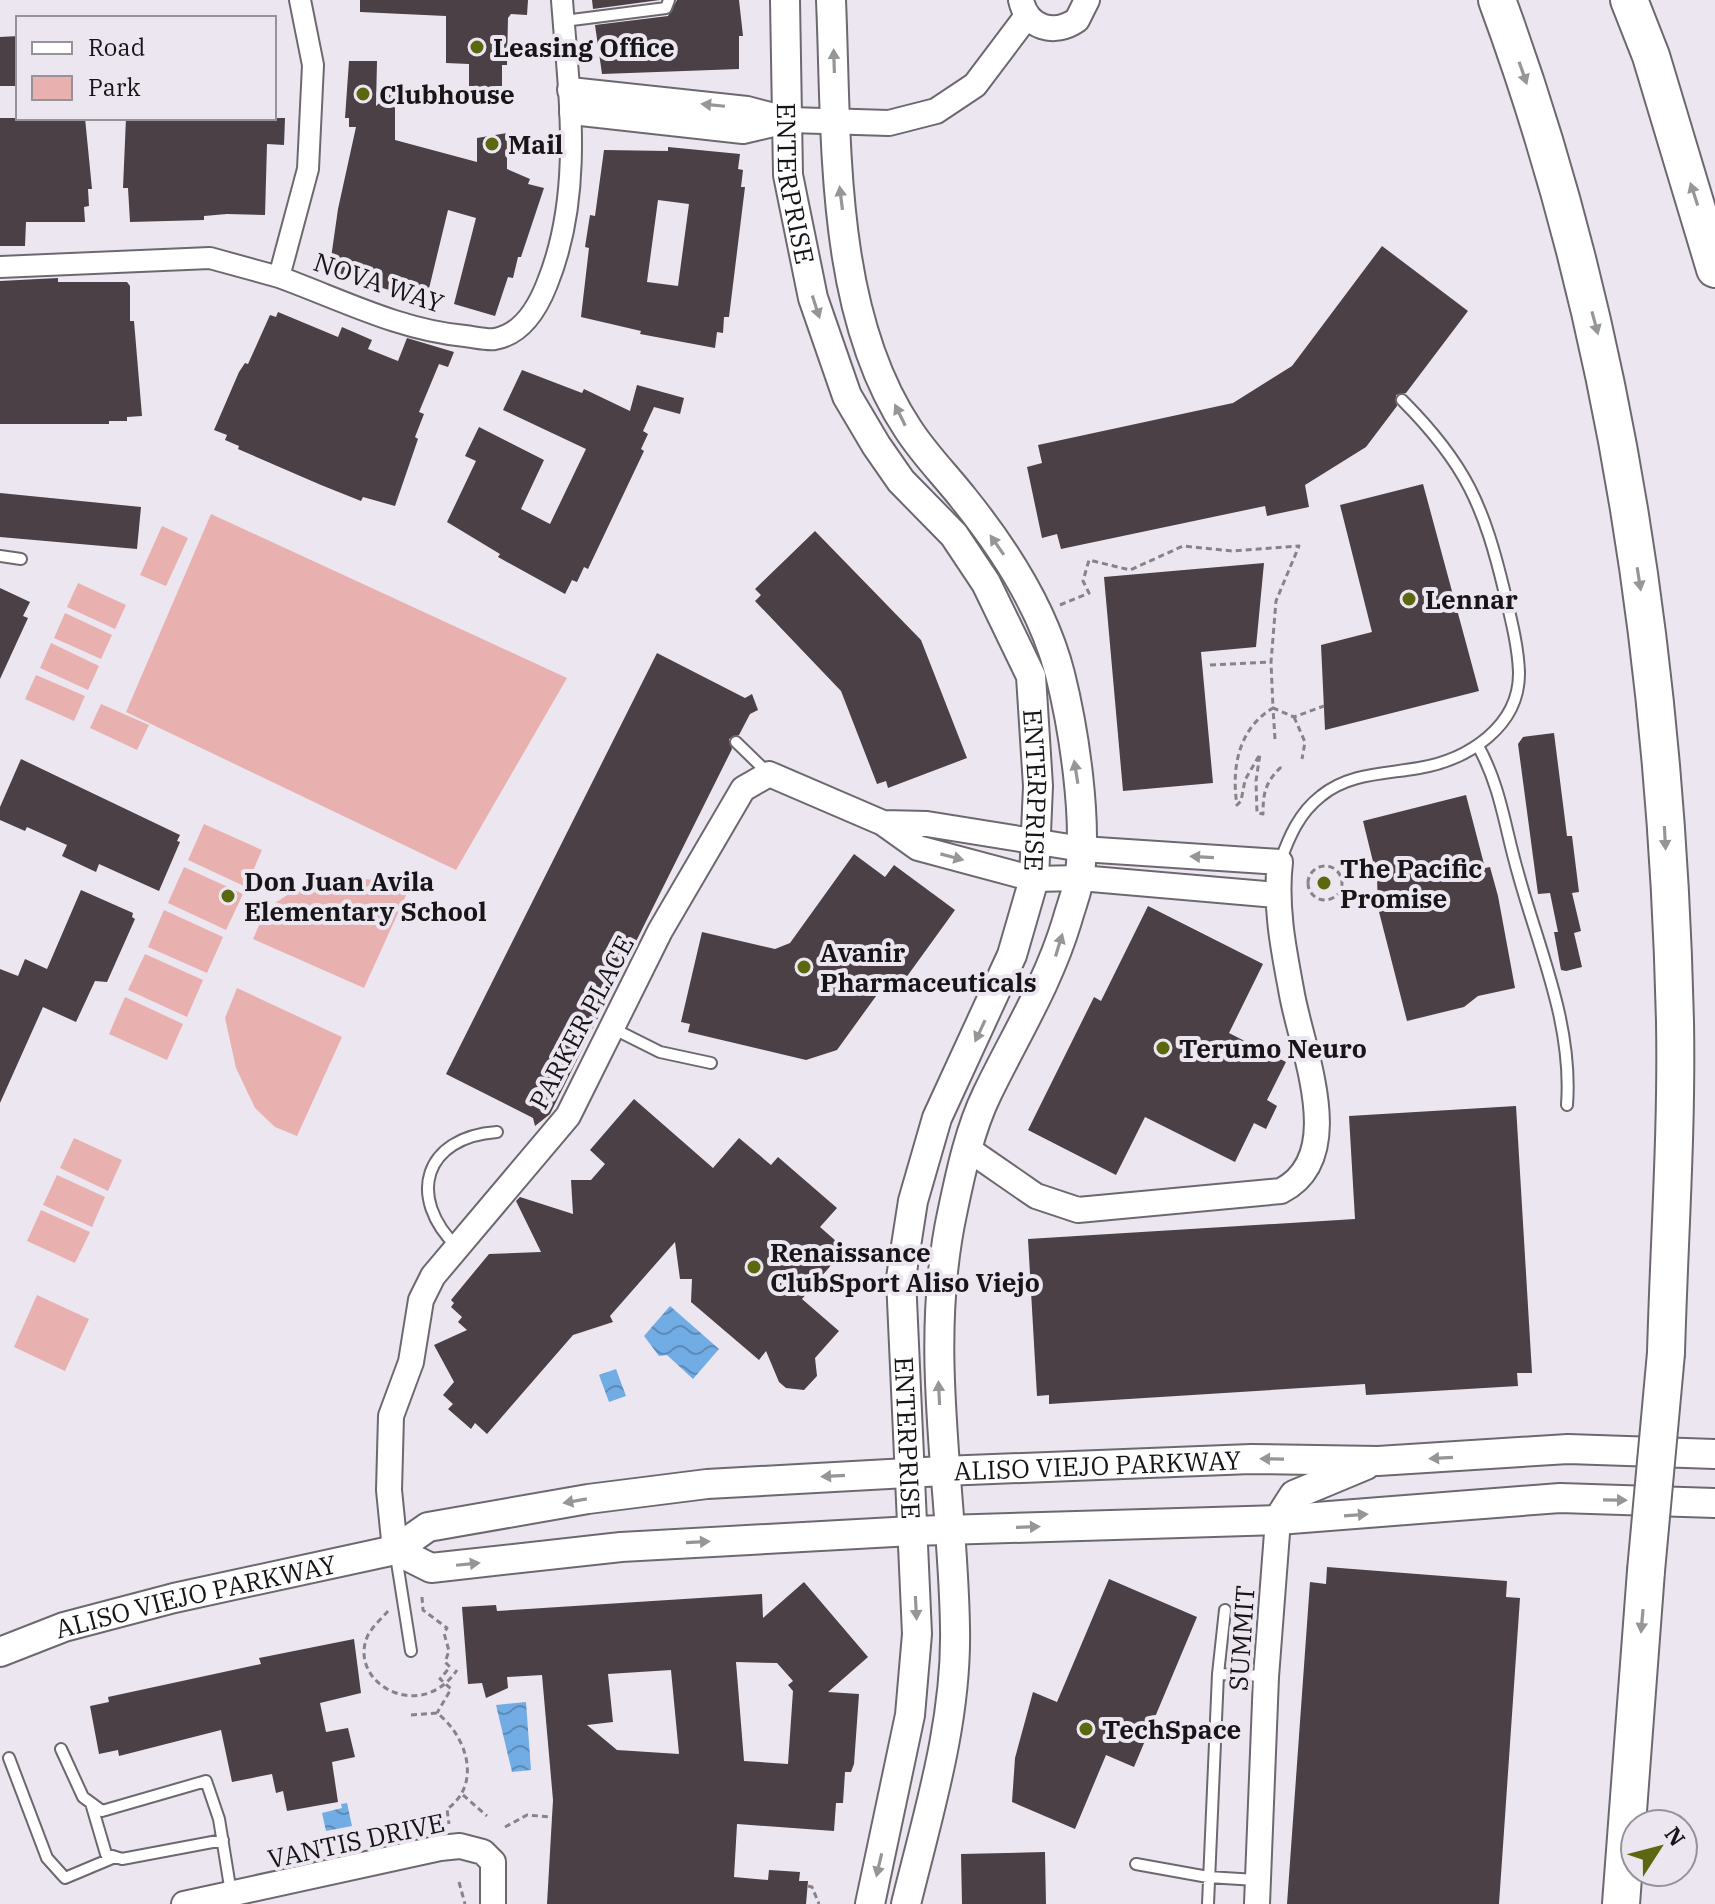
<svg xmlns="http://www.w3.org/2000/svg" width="1715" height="1904" viewBox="0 0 1715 1904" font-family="'IBM Plex Serif',serif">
  <defs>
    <pattern id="water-waves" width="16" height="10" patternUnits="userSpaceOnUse" patternTransform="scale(2)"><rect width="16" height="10" fill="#71ace4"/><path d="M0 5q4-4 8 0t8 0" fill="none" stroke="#5c8bb8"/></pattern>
  </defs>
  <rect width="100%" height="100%" fill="#ece6f0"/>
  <path fill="#e8b1b0" d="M211,514L567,678L456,870L126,712Z
    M162,526L188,538L166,586L140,575Z
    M78,583L126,605L115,629L67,607Z
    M65,613L112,635L101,659L54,638Z
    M51,643L99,666L88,690L40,668Z
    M36,675L85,696L74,721L25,699Z
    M101,704L149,725L137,750L90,728Z
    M204,824L262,850L246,887L188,860Z
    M184,867L243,894L226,930L168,903Z
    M334,877L377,880L408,891L364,988L253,939L266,909L295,890Z
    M164,910L223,937L207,973L148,947Z
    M145,954L203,980L187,1017L128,990Z
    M237,988L342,1037L297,1136L275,1127L255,1108L236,1068L225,1018Z
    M125,997L183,1024L167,1060L109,1034Z
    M74,1138L122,1160L108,1191L60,1168Z
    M57,1175L105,1197L92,1227L43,1205Z
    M41,1210L90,1232L75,1263L27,1241Z
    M37,1295L89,1319L65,1371L14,1347Z"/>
  <path fill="url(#water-waves)" d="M670,1306L719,1349L693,1379L667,1355L659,1356L644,1336Z
    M616,1369L626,1396L609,1402L599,1375Z
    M526,1702L531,1770L512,1772L496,1705Z
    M347,1803L352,1826L326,1831L322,1813L342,1808L341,1804Z"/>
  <path fill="#4a4045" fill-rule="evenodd" d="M360,0H528L527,15L511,14L508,18L507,65H502V86H495V96L478,95V86H469V64L446,63V16L360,12Z
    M592,0H660L593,9Z
    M677,0H739L743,36H739V69L602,74L595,25L668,16Z
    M18,36V86H0V37Z
    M349,61H377L376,106L395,89V140L477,162V138L507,133V169L530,179L528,184L544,188L521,257H518L513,278L508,277L495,316L454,304L476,218L448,210L426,301L329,272L338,209L356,127H349V118H345Z
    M0,118H85L92,189H88L89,206L84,207L85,222H26L25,246H0Z
    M126,118H285L284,145L267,144L265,215L227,214L204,216V220L130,222L128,188H123Z
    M668,147L740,154L738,169L743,170L741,187H745L729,317H724L723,333L717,332L715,348L640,334L641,331L581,317L589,248L585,247L590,215L595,216L604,150L668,151ZM658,200L689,204L678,286L647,282Z
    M1382,246L1468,311L1406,393L1396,395L1397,406L1366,447L1305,485L1309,507L1267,516L1265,506L1061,549L1057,534L1042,538L1027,467L1042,463L1038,445L1233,403L1292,366Z
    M58,278V282H127L130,286V321H134L142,416L127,417V421H109V424H0V281Z
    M278,312L338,337L342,327L372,340L368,349L398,361L407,338L454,352L448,367L439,364L419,412L424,414L415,437L418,439L395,506L363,497L361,501L321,485L238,449L239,446L225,440L227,435L214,430L239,372L245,363L248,364L270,315L276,317Z
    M522,370L582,393L584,389L630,411L637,385L684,398L680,414L654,407L643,431L648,434L641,449L644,451L607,529L588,569L584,567L577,582L572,580L565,594L498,557L500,554L447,522L476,461L465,456L479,427L544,460L521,509L550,524L586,449L503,410Z
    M1423,484L1479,691L1325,730L1321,645L1372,632L1340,505Z
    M0,493L141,507L137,549L0,537Z
    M815,531L921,640L967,758L888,788L886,781L877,784L841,691L755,601L761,595L755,589Z
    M1264,563L1256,647L1201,652L1213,783L1123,791L1104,577Z
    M0,588L30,602L23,616L28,618L0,679Z
    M657,653L745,698L752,694L758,710L750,714L739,735L729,739L732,749L550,1114L535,1126L533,1118L446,1074Z
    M1554,733L1567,836H1572L1579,892L1572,893L1581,931L1574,933L1582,967L1566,971L1561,970L1554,932H1558L1550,893L1538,894L1518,744L1523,737Z
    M21,759L180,835L177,841L180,842L159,891L99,864L96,872L62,856L67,845L27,827L25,831L0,820V807Z
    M1466,795L1485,868L1490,867L1498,896L1515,988L1478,996L1464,1007L1407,1021L1378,908L1377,878L1363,821Z
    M854,854L885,877L894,865L955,910L895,993L884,985L837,1050L806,1060L688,1032L690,1024L681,1022L702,932L775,949L790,943Z
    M81,890L133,913L132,917L135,919L107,982L95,981L76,1022L43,1007L0,1103V969L18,976L25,959L47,969Z
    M1148,906L1263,964L1229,1033L1286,1062L1267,1100L1277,1106L1266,1129L1254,1123L1235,1162L1145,1117L1116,1175L1028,1130L1094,997L1101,1001Z
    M634,1099L713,1168L739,1138L771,1165L778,1157L837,1208L820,1227L845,1249L802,1299L839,1331L815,1358L817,1376L804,1390L786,1388L779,1382L766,1351L759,1360L691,1302L692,1279H680L675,1242L610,1316L613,1322L573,1335L487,1434L475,1423L471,1429L448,1409L453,1404L443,1395L454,1382L434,1345L467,1330L458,1322L462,1317L451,1307L454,1303L451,1300L489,1254L541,1252L516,1201L520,1197L573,1214L571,1180H591L605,1164L590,1150Z
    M1516,1106L1532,1373H1517L1518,1386L1366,1395L1365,1384L1049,1404V1395L1037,1396L1028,1239L1355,1219L1349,1116Z
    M1327,1567L1507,1581L1506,1597L1520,1598L1499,1904H1287L1310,1582L1326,1584Z
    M1109,1579L1197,1617L1134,1767L1106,1755L1075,1829L1012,1802L1015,1758L1033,1692L1057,1702Z
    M804,1582L868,1657L828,1692L859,1694L854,1764L851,1772H845L843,1803H836L834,1831L737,1824L734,1877L768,1880L769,1870L800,1872L799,1881H808L806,1904H547L553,1800L542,1675L507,1677L508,1688L486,1698L482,1683L468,1684L462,1607L496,1605L497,1611L762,1594L763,1618ZM736,1662L777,1663L793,1681L788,1685L793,1691L788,1764L744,1761ZM671,1670L679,1754L617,1750L587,1725L613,1722L608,1674Z
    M354,1639L361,1693L320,1703L326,1732L348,1728L355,1757L332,1762L338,1802L287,1811L283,1791L276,1793L272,1774L232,1782L221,1730L119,1756L118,1750L99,1754L90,1706L109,1702L108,1697L261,1664L259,1658Z
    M1045,1852L1046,1904H962L961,1854Z"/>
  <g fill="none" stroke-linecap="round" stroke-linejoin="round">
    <g stroke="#6d6870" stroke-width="14">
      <path id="service" d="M564,21L666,8L669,0
        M0,556L21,559
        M736,742L769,774
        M1478,746C1501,787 1505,829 1518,873C1539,950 1573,1024 1567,1105
        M1280,862C1289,837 1299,813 1321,796C1349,773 1385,774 1419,768C1467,760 1520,727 1519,672C1518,646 1511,619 1505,594C1484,506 1466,464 1402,400
        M612,1028L660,1052L711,1063
        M457,1247C406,1197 424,1137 497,1132
        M396,1556L411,1651
        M1218,1674L1225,1610
        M61,1749L83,1797L102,1811L206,1781L219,1819L231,1893
        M9,1758L47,1858L65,1878L115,1857
        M91,1803L106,1854L122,1859L223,1840
        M1136,1864L1208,1877L1256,1880
        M1208,1904L1218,1674L1264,1676"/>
    </g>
    <g stroke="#6d6870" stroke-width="24">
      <path id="minor" d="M300,0L313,65L308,169L279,277C340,299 399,330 465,336C474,337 486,340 495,339C523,334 538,307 547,284C584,193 569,95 562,0
        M0,267L210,258L279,277"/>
    </g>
    <g stroke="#6d6870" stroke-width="28">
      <path id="tertiary" d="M1021,0C1027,28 1054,36 1077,20L1087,0
        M570,90L747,109L790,120L889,123L936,111L975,85L1027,16
        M572,112L743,131L790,120
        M883,823L927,824L1082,849L1280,862C1275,905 1283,947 1291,989C1300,1047 1350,1156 1281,1191L1078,1210L1036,1196L968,1149
        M395,1550L389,1490L391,1416L411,1362L421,1300L433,1276L568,1116L660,931L743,789L769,774L883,823L918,848L1034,879L1080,878L1276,895
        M184,1904L440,1848L460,1846L483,1852L493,1862V1904
        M1257,1904L1266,1677L1278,1520"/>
    </g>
    <g stroke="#6d6870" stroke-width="32">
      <g id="secondary">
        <path id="s1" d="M785,0L788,175L813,298L847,396L876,445L901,481L954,535L986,583L1031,676L1038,786L1034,879L1012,955L937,1118L913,1201L901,1278L917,1634L910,1715L870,1904"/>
        <path d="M831,0C837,138 829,310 908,429C924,454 946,476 964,499C1005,550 1044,611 1060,674C1074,730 1087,817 1080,873C1078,890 1071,906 1067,921C1048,984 1015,1036 987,1094C970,1129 961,1171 953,1209C922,1349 953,1487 955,1628C957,1722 928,1814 906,1904"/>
        <path d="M1278,1520L1294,1495L1366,1465"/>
        <path d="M395,1550L431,1568L621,1547L912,1531L1278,1520L1560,1498L1715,1503"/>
        <path id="s2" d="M0,1652L64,1627L174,1598L395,1550L428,1527L588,1499L707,1484L943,1471L1251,1459L1378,1461L1568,1449L1715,1454"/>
      </g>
    </g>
    <g stroke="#6d6870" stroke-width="40">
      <path id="motorway" d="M1497,0C1617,325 1667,676 1675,1022C1677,1132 1669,1243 1666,1353
        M1629,0L1651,56L1715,269
        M1621,1904L1646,1571"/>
    </g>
    <path stroke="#878389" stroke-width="3" stroke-dasharray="6 4" stroke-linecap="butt" d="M1060,605L1089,593L1083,581L1089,560L1130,570L1183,546L1232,551L1299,546L1276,601L1271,662L1273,708L1294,717L1324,706
      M1210,665L1271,662
      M1294,717L1305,742L1302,759
      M1275,739L1273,708C1239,728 1231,767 1237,805L1241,801L1245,780L1260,754L1256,781L1257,813L1263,814C1263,794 1265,783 1280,768L1285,769
      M1308 883a17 17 0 1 1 34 0a17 17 0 1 1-34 0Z
      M422,1597L423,1610L447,1628L444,1633L449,1651L445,1662L450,1667L440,1679L451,1689L437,1713
      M388,1611C382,1618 373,1626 368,1635C346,1682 420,1725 457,1670
      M411,1715L437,1713C466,1735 483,1784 447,1809L449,1824
      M463,1795L487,1816
      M505,1827L527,1815L552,1817
      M459,1882L465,1904
      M808,1886L812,1887L819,1904"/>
    <use href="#service" stroke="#fff" stroke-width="10"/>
    <use href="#minor" stroke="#fff" stroke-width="20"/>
    <use href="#tertiary" stroke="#fff" stroke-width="24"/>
    <use href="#secondary" stroke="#fff" stroke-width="28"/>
    <use href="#motorway" stroke="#fff" stroke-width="36"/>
    <g stroke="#6d6870" stroke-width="40" stroke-linecap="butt">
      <path id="motorway-bridge" d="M1646,1571L1666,1353"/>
    </g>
    <use href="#motorway-bridge" stroke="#fff" stroke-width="36"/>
  </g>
  <defs><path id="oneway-solid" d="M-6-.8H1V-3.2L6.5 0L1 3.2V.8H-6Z" transform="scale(2)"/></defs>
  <g fill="#979697">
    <use href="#oneway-solid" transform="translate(834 61) rotate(-92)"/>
    <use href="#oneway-solid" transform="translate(1523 73) rotate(71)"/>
    <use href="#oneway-solid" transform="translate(713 105) rotate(-174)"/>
    <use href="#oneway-solid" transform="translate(1694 194) rotate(-108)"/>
    <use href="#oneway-solid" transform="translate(841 198) rotate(-97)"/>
    <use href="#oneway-solid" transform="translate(816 307) rotate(72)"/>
    <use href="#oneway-solid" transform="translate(1595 323) rotate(75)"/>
    <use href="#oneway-solid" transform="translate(900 415) rotate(-116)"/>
    <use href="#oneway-solid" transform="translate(997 545) rotate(-125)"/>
    <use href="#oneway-solid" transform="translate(1639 579) rotate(81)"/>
    <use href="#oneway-solid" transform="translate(1076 772) rotate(-99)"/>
    <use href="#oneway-solid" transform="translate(1665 838) rotate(87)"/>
    <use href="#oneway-solid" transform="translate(952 857) rotate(15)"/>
    <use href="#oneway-solid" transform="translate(1202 857) rotate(-177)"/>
    <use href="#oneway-solid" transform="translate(1059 945) rotate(-73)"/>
    <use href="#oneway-solid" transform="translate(980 1031) rotate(115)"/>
    <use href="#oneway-solid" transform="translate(939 1393) rotate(-93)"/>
    <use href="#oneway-solid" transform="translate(1441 1458) rotate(177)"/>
    <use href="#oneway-solid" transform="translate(1272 1459) rotate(-179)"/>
    <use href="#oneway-solid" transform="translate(833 1476) rotate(177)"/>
    <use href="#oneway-solid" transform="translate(1615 1500) rotate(1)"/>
    <use href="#oneway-solid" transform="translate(575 1501) rotate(170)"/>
    <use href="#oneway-solid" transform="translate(1356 1515) rotate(-4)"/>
    <use href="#oneway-solid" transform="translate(1028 1527) rotate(-2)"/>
    <use href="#oneway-solid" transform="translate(698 1542) rotate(-3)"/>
    <use href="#oneway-solid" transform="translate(468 1564) rotate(-6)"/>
    <use href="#oneway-solid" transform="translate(916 1608) rotate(87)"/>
    <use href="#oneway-solid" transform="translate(1642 1621) rotate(95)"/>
    <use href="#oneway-solid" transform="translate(879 1865) rotate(103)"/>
  </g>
  <g fill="#5c680f" stroke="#ece6f0" stroke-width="3">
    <circle cx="477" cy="47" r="8"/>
    <circle cx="363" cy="94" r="8"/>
    <circle cx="492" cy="144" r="8"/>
    <circle cx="1409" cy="599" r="8"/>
    <circle cx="1324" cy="883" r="8"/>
    <circle cx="228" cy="896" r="8"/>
    <circle cx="804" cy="967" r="8"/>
    <circle cx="1163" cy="1048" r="8"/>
    <circle cx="754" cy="1267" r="8"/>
    <circle cx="1086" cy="1729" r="8"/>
  </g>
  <g text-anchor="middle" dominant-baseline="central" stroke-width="8" stroke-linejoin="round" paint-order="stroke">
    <g font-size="26" font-weight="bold" fill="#171518" stroke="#ece6f0" text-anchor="start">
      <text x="493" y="47">Leasing Office</text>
      <text x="379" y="94">Clubhouse</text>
      <text x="508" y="144">Mail</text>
      <text x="1425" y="599">Lennar</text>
      <text x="1340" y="868">The Pacific<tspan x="1340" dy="30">Promise</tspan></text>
      <text x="244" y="881">Don Juan Avila<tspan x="244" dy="30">Elementary School</tspan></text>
      <text x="820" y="952">Avanir<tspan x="820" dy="30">Pharmaceuticals</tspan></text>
      <text x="1179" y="1048">Terumo Neuro</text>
      <text x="770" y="1252">Renaissance<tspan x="770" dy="30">ClubSport Aliso Viejo</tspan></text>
      <text x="1102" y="1729">TechSpace</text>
    </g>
    <g font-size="26" fill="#171518" stroke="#ece6f0">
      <text stroke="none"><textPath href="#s1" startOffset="184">ENTERPRISE</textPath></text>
      <text transform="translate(379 282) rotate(19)">NOVA WAY</text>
      <text stroke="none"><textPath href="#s1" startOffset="856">ENTERPRISE</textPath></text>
      <text transform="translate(581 1022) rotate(-62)">PARKER PLACE</text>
      <text stroke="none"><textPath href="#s1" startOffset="1528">ENTERPRISE</textPath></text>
      <text stroke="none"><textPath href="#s2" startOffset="1122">ALISO VIEJO PARKWAY</textPath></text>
      <text stroke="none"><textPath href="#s2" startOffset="204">ALISO VIEJO PARKWAY</textPath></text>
      <text transform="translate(1241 1638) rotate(-86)">SUMMIT</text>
      <text transform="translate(356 1840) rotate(-12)">VANTIS DRIVE</text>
    </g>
  </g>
  <rect x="16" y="16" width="260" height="104" fill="#ece6f0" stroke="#97929a" stroke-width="2"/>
  <rect x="32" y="42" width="40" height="12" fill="#ffffff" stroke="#97929a" stroke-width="2"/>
  <text x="88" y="56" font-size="24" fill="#171518">Road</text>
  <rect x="32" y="76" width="40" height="24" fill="#e8b1b0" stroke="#97929a" stroke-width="2"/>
  <text x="88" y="96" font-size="24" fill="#171518">Park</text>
  <g transform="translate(1659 1848) rotate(54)"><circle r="38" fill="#ece6f0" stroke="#97929a" stroke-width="2"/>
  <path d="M0-6L14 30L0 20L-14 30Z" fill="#5c680f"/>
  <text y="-12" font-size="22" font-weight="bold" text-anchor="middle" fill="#171518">N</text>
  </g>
</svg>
